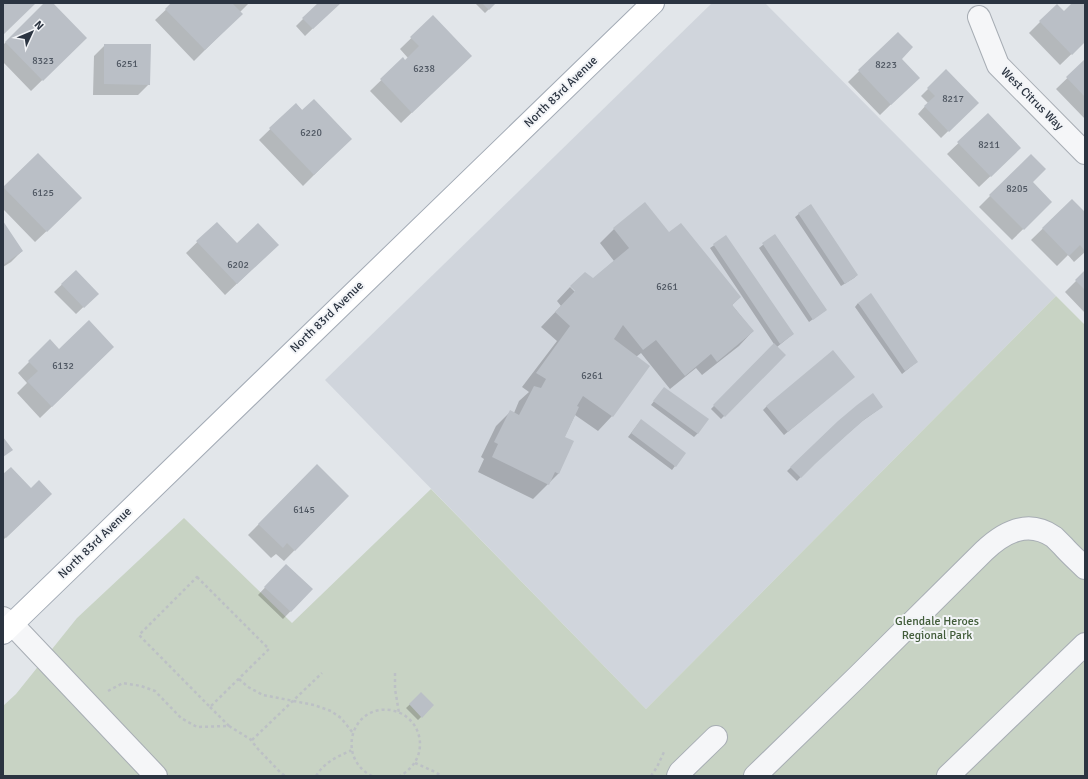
<svg xmlns="http://www.w3.org/2000/svg" width="1088" height="779" viewBox="0 0 1088 779" font-family="Signika,sans-serif">
  <rect width="100%" height="100%" fill="#e2e6ea"/>
  <path fill="#d0d5dc" d="M712,3H765L1056,296L646,709L325,380Z"/>
  <path fill="#c8d3c4" d="M1056,296L1085,325V776H3V706L16,694L77,618L184,518L292,623L431,489L646,709Z"/>
  <path fill="#0003" d="M46,3H52L74,49L31,91L3,62V45Z
    M173,3H249L240,12L230,25L194,61L155,20Z
    M319,3H339L305,36L296,26Z
    M475,3H495L485,13Z
    M1074,3H1083L1085,6V41L1060,65L1029,33L1057,5L1064,12Z
    M433,17L459,67L401,123L370,91L403,59L405,61L408,58L400,49Z
    M898,33L900,59L918,78L880,115L848,82Z
    M105,45L149,84L138,95H93L94,56Z
    M1085,61V119L1056,89Z
    M946,71L977,103L941,138L918,114L928,103L921,96Z
    M296,104L340,149L303,186L259,140Z
    M988,115L1020,148L979,187L947,154Z
    M38,154L70,209L35,242L3,209V188Z
    M1031,155V182L1051,202L1012,240L979,207Z
    M1072,200L1085,213V252L1074,262L1068,255L1057,266L1031,240Z
    M810,205L857,275L854,278L841,286L795,217Z
    M3,223L22,251L11,262L3,267Z
    M217,223L237,244L266,256L225,295L186,253Z
    M614,229L669,234L740,297L732,305L753,331L739,346L702,375L696,368L670,389L641,353L636,357L612,416L598,431L575,415L564,438L559,473L533,499L478,472L484,459L481,457L496,426L511,411L514,413L519,401L529,392L522,387L557,341L541,327L561,306L557,301L570,287L578,295L575,289L571,287L585,273L593,279L614,261L600,243Z
    M775,235L826,310L809,322L759,248Z
    M726,237L793,334L777,347L785,355L721,419L711,409L774,344L710,248Z
    M76,271L97,294L76,314L54,292Z
    M1085,272V313L1065,292Z
    M858,303L917,362L913,365L902,374L855,307Z
    M50,341L59,350L113,347L40,418L17,393L27,383L18,373Z
    M850,380L784,435L763,410L767,406Z
    M661,392L698,433L694,437L651,405Z
    M882,407L861,422L811,466L797,481L787,471L839,421Z
    M638,424L675,466L672,470L628,437Z
    M317,465L348,496L284,561L276,554L271,558L248,535Z
    M3,475L40,505L3,540Z
    M286,565L312,589L283,619L258,595Z
    M421,694L433,705L418,720L406,708Z"/>
  <path fill="#babfc6" d="M3,3H36L3,35Z
    M44,3H53L87,38L43,81L5,42Z
    M171,3H232L243,14L205,50L165,9Z
    M318,3H341L313,29L302,18Z
    M482,3H496L489,10Z
    M1072,3H1084L1085,4V42L1072,55L1039,21L1057,4L1064,11Z
    M433,15L472,56L412,113L380,79L403,57L405,60L419,46L410,37Z
    M898,32L913,47L902,59L920,78L891,105L858,70Z
    M104,44H151L150,85L104,84Z
    M1085,59V97L1066,77Z
    M946,69L979,103L949,132L924,106L935,96L927,88Z
    M314,99L352,139L314,175L269,128L296,103L302,110Z
    M988,113L1021,148L991,177L957,142Z
    M38,153L82,198L47,232L3,187Z
    M1031,154L1046,169L1033,182L1052,202L1024,230L989,195Z
    M1072,199L1085,212V251L1080,245L1069,256L1042,228Z
    M645,202L669,232L681,223L741,297L732,305L754,331L717,362L711,354L685,376L656,340L643,350L623,325L614,339L650,366L613,417L583,396L577,406L579,407L565,437L574,441L559,474L555,472L549,485L492,457L498,444L494,442L510,410L519,415L534,386L541,388L546,379L536,373L570,326L555,312L575,291L570,286L585,272L593,278L629,248L613,228Z
    M811,204L858,275L845,284L798,213Z
    M3,221L23,251L3,265Z
    M217,222L237,243L258,223L279,245L237,284L196,241Z
    M775,234L827,310L813,320L762,243Z
    M726,235L794,334L780,344L713,244Z
    M76,270L99,294L84,308L61,284Z
    M1085,270V290L1075,280Z
    M871,293L918,362L905,371L858,303Z
    M89,320L114,347L52,407L27,381L38,371L28,361L50,339L59,349Z
    M774,343L786,355L725,417L713,405Z
    M833,350L855,377L788,432L766,406Z
    M664,387L709,419L698,434L653,401Z
    M873,393L883,407L865,419L848,434L815,464L801,478L790,467L838,421L857,405Z
    M641,419L686,453L676,467L631,433Z
    M3,437L13,450L3,457Z
    M317,464L349,496L295,551L287,543L283,548L258,524Z
    M11,467L31,488L39,480L52,494L6,538L3,534V474Z
    M286,564L313,589L291,612L264,587Z
    M421,692L434,705L422,718L409,704Z"/>
  <g fill="none" stroke-linecap="round" stroke-linejoin="round">
    <g stroke="#a7adb4" stroke-width="24">
      <path id="minor" d="M979,17L998,65L1085,153
        M3,618L12,624L156,776
        M678,776L680,772L716,737
        M755,776L857,677L984,551C1004,532 1028,519 1054,537C1057,540 1060,543 1063,546C1070,554 1078,561 1085,568
        M948,776L1085,644"/>
    </g>
    <g stroke="#a2aab5" stroke-width="24">
      <path id="major" d="M3,633L653,3"/>
    </g>
    <path stroke="#bcc0c5" stroke-width="2.5" stroke-dasharray="3 3" stroke-linecap="butt" d="M197,577L269,649L210,707L139,635Z
      M395,673V689L399,713
      M239,679L248,687L263,695L314,705L331,711L341,718L353,733
      M108,691L123,683L141,686L155,691L181,718L197,727L229,726L250,739L258,749L280,772L285,776
      M210,707L229,726
      M252,740L322,673
      M415,763L433,771L442,776
      M316,776C324,763 336,757 350,751L351,750
      M372,776C336,758 351,705 390,710C397,711 404,714 409,719C416,725 420,735 420,744C420,758 412,769 400,776
      M651,776L657,767L664,752"/>
    <use href="#minor" stroke="#f5f6f8" stroke-width="22"/>
    <use href="#major" stroke="#fff" stroke-width="22"/>
  </g>
  <g text-anchor="middle" dominant-baseline="central" stroke-width="4" stroke-linejoin="round" paint-order="stroke">
    <g font-size="10" fill="#4f5762">
      <text x="43" y="61">8323</text>
      <text x="127" y="64">6251</text>
      <text x="886" y="65">8223</text>
      <text x="424" y="69">6238</text>
      <text x="953" y="99">8217</text>
      <text x="311" y="133">6220</text>
      <text x="989" y="145">8211</text>
      <text x="1017" y="189">8205</text>
      <text x="43" y="193">6125</text>
      <text x="238" y="265">6202</text>
      <text x="667" y="287">6261</text>
      <text x="63" y="366">6132</text>
      <text x="592" y="376">6261</text>
      <text x="304" y="510">6145</text>
    </g>
    <g font-size="12" fill="#2b3441" stroke="#f2f4f7">
      <text transform="translate(561 92) rotate(-44)">North 83rd Avenue</text>
      <text transform="translate(1032 99) rotate(45)">West Citrus Way</text>
      <text transform="translate(327 317) rotate(-44)">North 83rd Avenue</text>
      <text transform="translate(95 543) rotate(-44)">North 83rd Avenue</text>
    </g>
    <g font-size="12" fill="#415c39" stroke="#f2f4f7">
      <text x="937" y="621">Glendale Heroes<tspan x="937" dy="14">Regional Park</tspan></text>
    </g>
  </g>
  <rect width="1088" height="779" fill="none" stroke="#2b3441" stroke-width="8"/>
  <g transform="translate(32 32) rotate(46)" stroke="#f2f4f7" stroke-width="3" paint-order="stroke">
  <path d="M0-3L7 15L0 10L-7 15Z" fill="#2b3441"/>
  <text y="-6" font-size="11" font-weight="bold" text-anchor="middle" fill="#2b3441">N</text>
  </g>
</svg>
